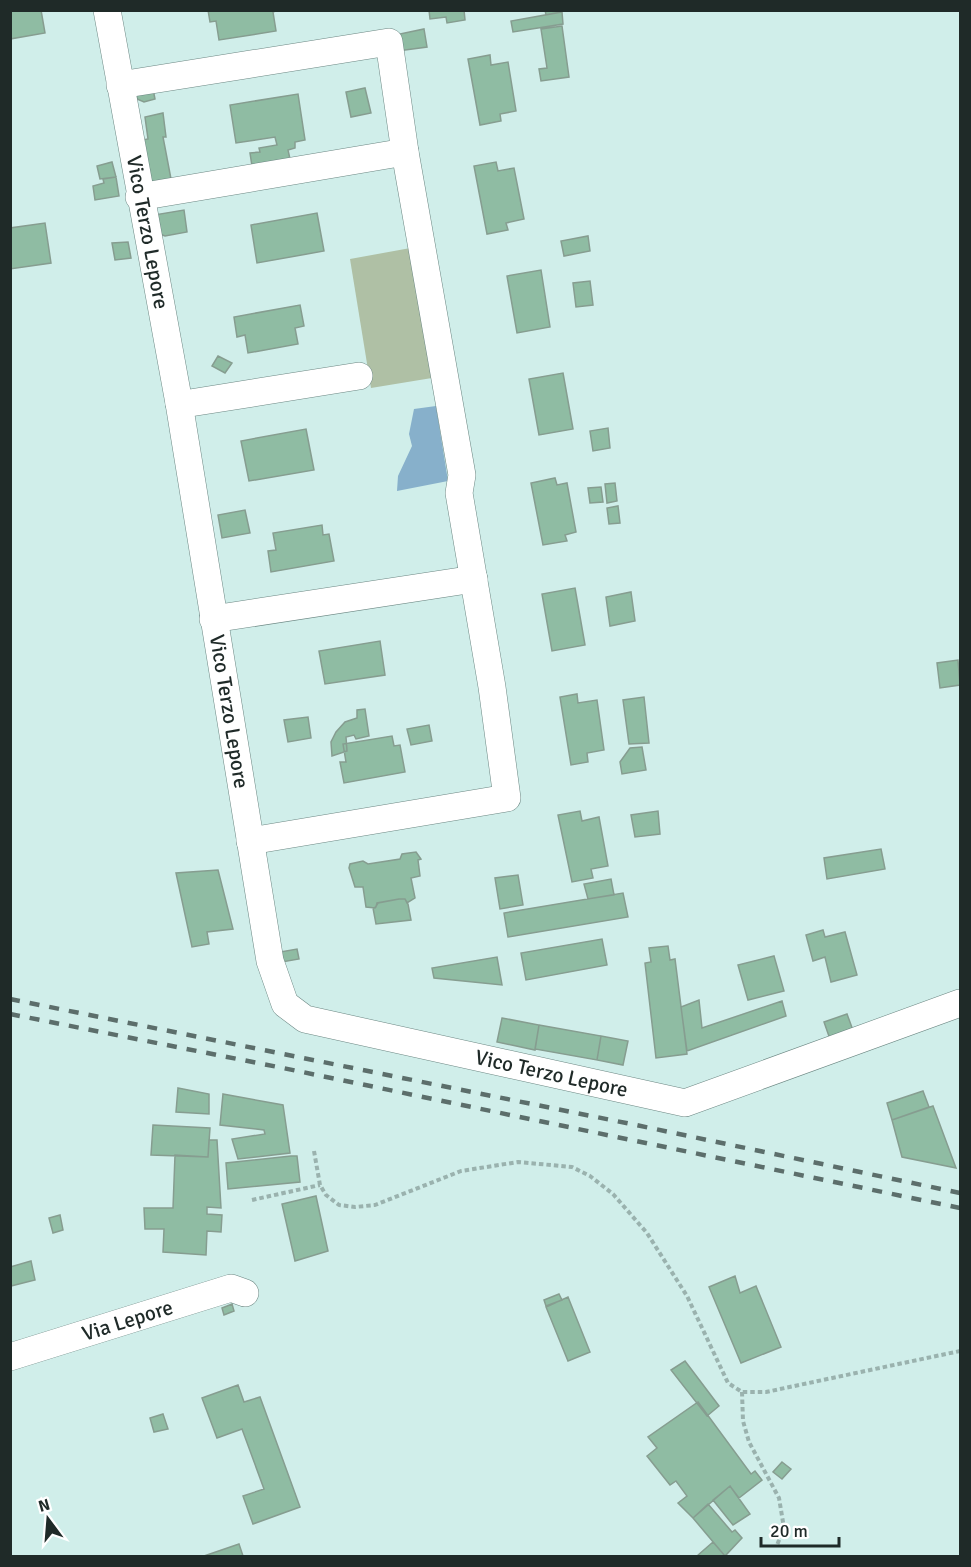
<svg xmlns="http://www.w3.org/2000/svg" width="971" height="1567" viewBox="0 0 971 1567" font-family="Signika,sans-serif">
  <rect width="100%" height="100%" fill="#d0eeea"/>
  <path fill="#afc0a5" d="M416,247L438,377L371,388L350,259Z"/>
  <path fill="#87b0cb" d="M436,406L448,481L397,491L398,476L412,446L409,434L414,409Z"/>
  <path fill="#8fbca3" stroke="#869d90" stroke-width="1.5" d="M10,10H41L45,33L10,39Z
    M208,10H278L273,12L276,31L219,40L216,21L210,22Z
    M429,10H464L465,20L447,23L446,17L430,19Z
    M545,10H561L562,12L546,15Z
    M562,12L563,24L513,32L511,21Z
    M562,26L569,77L541,81L539,69L547,68L541,29Z
    M424,29L427,47L398,51L395,35Z
    M490,55L491,65L508,62L516,111L500,114L501,121L480,125L468,59Z
    M365,88L371,113L351,117L346,92Z
    M153,89L155,99L144,102L137,99L136,95Z
    M298,94L305,140L295,142V148L288,150L290,159L252,166L250,153L260,152L259,148L277,145L275,137L236,143L230,105Z
    M163,113L166,137H163L171,179L150,183L142,140L148,139L145,117Z
    M112,162L116,177L100,179L97,166Z
    M496,162L498,171L514,168L524,219L506,223L508,230L487,234L474,166Z
    M116,177L119,196L95,200L93,186L104,183L103,179Z
    M184,210L187,232L165,236L157,233L154,215Z
    M317,213L324,251L257,263L251,225Z
    M45,223L51,263L10,269V228Z
    M588,236L590,251L564,256L561,241Z
    M128,242L131,258L115,260L112,243Z
    M541,270L550,327L517,333L507,276Z
    M590,281L593,305L576,307L573,283Z
    M300,305L304,326L295,328L298,344L248,353L245,335L237,337L234,317Z
    M218,356L232,363L225,373L212,366Z
    M563,373L573,429L539,435L529,379Z
    M608,428L610,448L593,451L590,431Z
    M306,429L314,470L249,481L241,441Z
    M555,478L557,485L567,483L576,532L565,535L567,541L543,545L531,483Z
    M615,483L617,501L607,503L605,484Z
    M601,487L603,502L590,503L588,488Z
    M618,506L620,523L609,524L607,508Z
    M245,510L250,533L222,538L218,515Z
    M322,525L323,535L329,534L334,561L271,572L268,551L276,550L273,533Z
    M575,588L585,645L552,651L542,594Z
    M631,592L635,621L610,626L606,597Z
    M380,641L385,675L325,684L319,651Z
    M958,660L960,685L940,688L937,663Z
    M577,694L578,703L597,700L604,750L587,753L588,762L571,765L560,697Z
    M644,697L649,743L629,744L623,700Z
    M365,709L369,736L356,739L354,735L346,737L347,751L332,756L331,742L336,732L345,722L357,718V710Z
    M308,717L311,738L288,742L284,720Z
    M429,725L432,741L411,745L407,729Z
    M392,736L394,746L400,745L405,772L344,783L340,762H346L343,744Z
    M642,747L646,770L622,774L620,762L630,748Z
    M580,811L582,821L599,817L608,866L591,869L593,878L572,882L558,815Z
    M658,811L660,834L635,837L631,815Z
    M881,849L885,869L827,879L824,858Z
    M416,852L421,859L418,860L420,876L411,878L415,898L407,903L405,899H399L378,903L375,908L366,907L363,887H355L349,868L350,864L363,861L368,864L400,859L402,854Z
    M218,870L233,929L207,932L209,944L192,947L176,873Z
    M518,875L523,905L500,909L495,878Z
    M611,879L614,895L588,899L584,884Z
    M623,893L628,917L508,937L504,913Z
    M399,899H405L408,904L411,920L376,924L373,908L376,907L377,903Z
    M823,930L825,937L845,932L857,975L831,982L825,957L813,961L806,935Z
    M602,939L607,965L526,980L521,953Z
    M668,946L670,960L675,959L687,1054L656,1058L645,963L651,962L649,948Z
    M297,949L299,959L282,962L280,952Z
    M774,956L784,991L748,1000L738,965Z
    M497,957L502,985L434,978L432,968Z
    M699,1000L702,1028L782,1001L786,1016L687,1051L681,1007Z
    M847,1014L854,1033L831,1042L824,1022Z
    M502,1018L539,1025L535,1050L497,1042Z
    M539,1025L601,1036L597,1060L535,1049Z
    M601,1036L628,1041L623,1065L597,1060Z
    M178,1088L209,1094V1114L176,1112Z
    M923,1091L929,1107L892,1120L887,1103Z
    M223,1094L283,1105L290,1153L238,1159L232,1139L265,1134L264,1130L220,1125Z
    M933,1106L956,1168L902,1157L892,1120Z
    M153,1125L210,1128L208,1157L151,1155Z
    M209,1140H217L221,1208L207,1207V1214L222,1215L221,1232L207,1231L206,1255L163,1252L164,1229H145L144,1208H173L175,1155L208,1157Z
    M291,1156H297L300,1182L228,1189L226,1163Z
    M316,1196L328,1251L295,1261L282,1204Z
    M60,1215L63,1230L53,1233L49,1218Z
    M31,1261L35,1280L11,1286L10,1267Z
    M735,1276L740,1293L756,1286L781,1347L741,1363L709,1287Z
    M559,1294L562,1300L546,1306L544,1300Z
    M568,1297L590,1352L568,1361L546,1307Z
    M232,1304L234,1311L224,1315L222,1308Z
    M685,1361L719,1406L707,1416L671,1370Z
    M238,1385L244,1402L260,1397L300,1507L253,1524L243,1496L264,1489L242,1429L217,1438L202,1398Z
    M698,1402L751,1474L755,1471L762,1480L739,1498L730,1486L693,1518L678,1503L687,1496L676,1481L670,1485L647,1456L657,1448L648,1437Z
    M163,1414L168,1429L154,1432L150,1418Z
    M782,1462L791,1469L782,1479L773,1472Z
    M730,1486L750,1514L733,1525L713,1500Z
    M708,1504L732,1532L735,1530L742,1538L725,1556L693,1518Z
    M713,1542L725,1556H697Z
    M239,1544L243,1556H204Z"/>
  <g fill="none" stroke-linecap="round" stroke-linejoin="round">
    <g stroke="#6c8783" stroke-width="28">
      <g id="minor">
        <path id="s1" d="M107,10L179,403L270,961L285,1004L305,1019L685,1103L960,1003"/>
        <path d="M120,85L389,42L405,152L462,475L459,493L492,687L507,798L250,841"/>
        <path d="M139,197L405,152"/>
        <path d="M179,403H190L359,376"/>
        <path d="M213,619L474,579"/>
        <path id="s2" d="M10,1357L231,1288L245,1293"/>
      </g>
    </g>
    <path stroke="#9ab2ae" stroke-width="4" stroke-dasharray="4.5 3" stroke-linecap="butt" d="M314,1151L320,1185L326,1195L339,1205L355,1207L375,1205L461,1171L518,1162L572,1167L590,1176L613,1194L647,1233L687,1296L728,1383L742,1392H766L960,1351
      M252,1200L320,1185
      M742,1392L743,1421L749,1442L779,1498L784,1528L777,1545"/>
    <use href="#minor" stroke="#fff" stroke-width="27"/>
    <path stroke="#5c6e6b" stroke-width="4.5" stroke-dasharray="10 10" stroke-linecap="butt" d="M10,999L636,1125L960,1193
      M10,1014L283,1068L960,1208"/>
  </g>
  <g text-anchor="middle" dominant-baseline="central" stroke-width="4.5" stroke-linejoin="round" paint-order="stroke">
    <g font-size="21" fill="#1f2a28" stroke="#fff">
      <text stroke="none"><textPath href="#s1" startOffset="226">Vico Terzo Lepore</textPath></text>
      <text stroke="none"><textPath href="#s1" startOffset="712">Vico Terzo Lepore</textPath></text>
      <text stroke="none"><textPath href="#s1" startOffset="1288">Vico Terzo Lepore</textPath></text>
      <text stroke="none"><textPath href="#s2" startOffset="123">Via Lepore</textPath></text>
    </g>
  </g>
  <rect width="971" height="1567" fill="none" stroke="#1f2a28" stroke-width="24"/>
  <g transform="translate(48 1519) rotate(344)" stroke="#ffffff" stroke-width="4.5" paint-order="stroke">
  <path d="M0-4.5L10 22L0 15L-10 22Z" fill="#1f2a28"/>
  <text y="-9" font-size="16" font-weight="bold" text-anchor="middle" fill="#1f2a28">N</text>
  </g>
  <path d="M761 1537v9h78v-9" fill="none" stroke="#1f2a28" stroke-width="3"/>
  <text x="770" y="1537" font-size="18" fill="#1f2a28" stroke="#ffffff" stroke-width="4.5" paint-order="stroke">20 m</text>
</svg>
